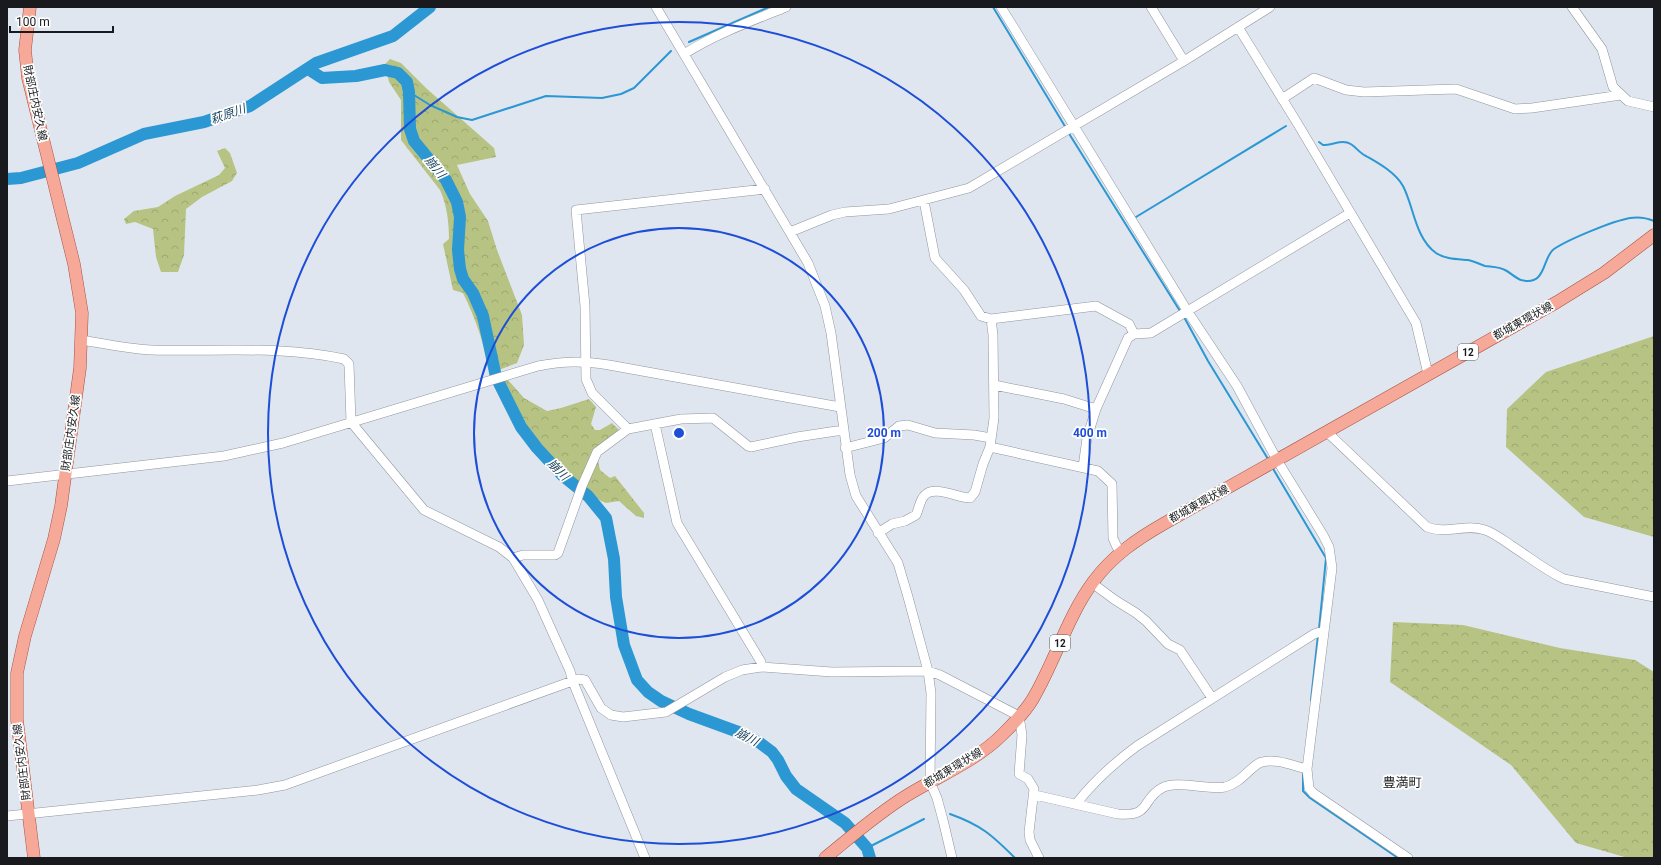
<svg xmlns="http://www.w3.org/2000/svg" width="1661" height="865" viewBox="0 0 1661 865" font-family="Roboto,'Noto Sans JP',sans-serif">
  <defs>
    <pattern id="forest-crowns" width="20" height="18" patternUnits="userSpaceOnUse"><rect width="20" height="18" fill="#b6c383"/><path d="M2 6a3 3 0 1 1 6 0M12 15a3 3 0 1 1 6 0" fill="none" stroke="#9ca771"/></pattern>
  </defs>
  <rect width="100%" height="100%" fill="#e0e6ef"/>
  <path fill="url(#forest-crowns)" d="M390,59L401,63L426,88L494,148L496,157L457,165L470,194L488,221L497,250L522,315L524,345L517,363L491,373C484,345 476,319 463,293L453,290L443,244L449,239C449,223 447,205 440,190L401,140V100L389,82L385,64Z
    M225,148L230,153L237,173L232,181L202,197L186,209L184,255L178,272H161L156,257L153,229L135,222L126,224L124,219L134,211L158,207L175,196L219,175L225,168L217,151Z
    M1654,336V537L1584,517L1506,447L1507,409L1546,372Z
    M507,379L524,398L547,411L561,408L589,399L596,407L591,424L595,430H600L612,423L621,432L605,448L598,460L600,470L610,478L615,476L644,513V518L636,516L619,501L606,503L601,501C588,492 572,483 561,472C536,448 511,414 495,383Z
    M1393,622L1463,625L1560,648L1635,660L1654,672V858H1628L1576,843L1511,765L1390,682Z"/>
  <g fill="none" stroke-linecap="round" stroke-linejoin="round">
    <path stroke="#2b97d3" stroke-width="2" d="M993,7L1066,128
      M689,42L769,7
      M409,92L430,105L457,117L472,120L546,96L602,98L621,94L634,88L671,51
      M1068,132L1180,311
      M1319,142L1323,145C1330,145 1337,142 1343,142C1354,142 1357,152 1366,156C1378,163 1395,172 1403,186C1414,207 1415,238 1436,253C1445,259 1456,259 1468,260C1474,261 1479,264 1485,266C1492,267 1499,267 1505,270C1511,273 1515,278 1521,280C1547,287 1542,257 1554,249C1569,239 1613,221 1630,218C1637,217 1647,218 1654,221
      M1136,217L1286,126
      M1184,317L1208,361L1268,459
      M1272,467L1326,558L1319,629
      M1311,700L1318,635
      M1303,774V791L1310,798L1398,858
      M950,814C981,825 992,835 1015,858
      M867,848L924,819"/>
    <path stroke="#2b97d3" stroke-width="12" d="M308,69L322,78L356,76L385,70L398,73L407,82L409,92L410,129L414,141L446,180L457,202L460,217L458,250L460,269L463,279L473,293L483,316L496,377L521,427L537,448L562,475L588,496L606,518L614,559L616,597L624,645L637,680L648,692L661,701L689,714L741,733L760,743L772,752L778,760L786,776L796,789L845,823L867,848L870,858
      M7,179L21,178L78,163L144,134L204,122L250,106L316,63L393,36L430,7"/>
    <g stroke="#90959e" stroke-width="10">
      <path id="minor" d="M656,7L808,263L825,306L831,333L850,475L856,496L898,563L908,597L928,671L931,693L930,782L937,798L943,820L952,858
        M1001,7L1188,312L1237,386L1277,460L1323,535L1329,547L1332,568L1307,769L1309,788L1313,793L1408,858
        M1151,7L1184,61
        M1572,7L1602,49L1613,87L1628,101L1654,107
        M1238,27L1299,126L1416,323L1428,374
        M684,54C716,34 751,21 786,7
        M1282,99L1314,78L1346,90L1364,92L1456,89L1515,109L1532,108L1621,95
        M765,189L576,210L585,306L586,379L592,393L628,429L681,419L713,418L748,446L751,447L797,437L843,430
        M924,201L935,258L964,290L981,316L991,319L1096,306L1129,324L1134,334
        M790,232L832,215L845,212L889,209L969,188L1184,61L1270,7
        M82,340C105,344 128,349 152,350C216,352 281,345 344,359L349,364L351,422L424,510L499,547L513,558L538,600L570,671L573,682L645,858
        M994,385L1064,399L1096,409
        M655,424L677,523L761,662V667
        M1327,432L1427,527C1446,535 1466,523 1485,530C1494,533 1503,540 1512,546C1529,557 1545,570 1564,579L1654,597
        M990,447L1098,471L1112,484L1113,538L1116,545L1120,552
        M845,448L884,438L899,426L908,425L935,433L974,435L991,438
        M1083,467L1087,438L1096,409L1128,338L1134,334L1151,333L1350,213
        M7,481L224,456L283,443L538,366C564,361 583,361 609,365L840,407
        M878,533L892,524L905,521L916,515C919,509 920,499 925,495C934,485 958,498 970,498L975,492L983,464L990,447L994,418L993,335L991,319
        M513,558L523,555H555L558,553L582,486L597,452L628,429
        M1092,583L1115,600L1136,613L1146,621L1168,644L1180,650L1212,698
        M1035,795L1118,814C1152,817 1141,799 1162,788C1175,780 1208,790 1225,787C1242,783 1252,764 1262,762C1277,758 1293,766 1307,769
        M1076,804C1094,781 1114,763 1137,746L1314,634L1323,631
        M7,816L258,790L285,785L578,679L585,680L601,708L611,715L623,717L666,712L725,677L742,670L761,667L832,672L928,671L940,675L1019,716L1022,735L1019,774L1028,779L1034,789L1029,832L1030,840L1039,858"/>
    </g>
    <g stroke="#a65141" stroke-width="13">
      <path id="major" d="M30,7L25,50L28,78L74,264L82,313L80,368L61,506L54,539L25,636L17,673V720L34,858
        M825,858C852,836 877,814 906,796C938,776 975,762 1003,734C1014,723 1028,709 1035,695C1056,658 1068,616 1093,582C1112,556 1137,539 1165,523L1557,302L1604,273L1654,235"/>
    </g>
    <use href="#minor" stroke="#fff" stroke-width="9"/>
    <use href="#major" stroke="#f7a999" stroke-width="12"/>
  </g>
  <g fill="none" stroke="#1d4ed8" stroke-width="2">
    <circle cx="679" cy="433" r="205"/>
    <circle cx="679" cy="433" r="411"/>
  </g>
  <g text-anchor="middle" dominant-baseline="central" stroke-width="3.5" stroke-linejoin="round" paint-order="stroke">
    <g fill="#fff" stroke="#5d5f61" stroke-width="1">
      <rect x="1458" y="344" width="20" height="16" rx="3"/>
      <rect x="1050" y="635" width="20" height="16" rx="3"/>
    </g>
    <g font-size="10" font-weight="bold" fill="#181a1d">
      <text x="1468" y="352">12</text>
      <text x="1060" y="643">12</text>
    </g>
    <g font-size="11" fill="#181a1d" stroke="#fff">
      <text transform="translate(35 103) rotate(78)">財部庄内安久線</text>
      <text transform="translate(1523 321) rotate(-29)">都城東環状線</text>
      <text transform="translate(71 433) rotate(-82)">財部庄内安久線</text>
      <text transform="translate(1199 504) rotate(-29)">都城東環状線</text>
      <text transform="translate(22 762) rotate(-97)">財部庄内安久線</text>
      <text transform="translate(953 768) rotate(-31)">都城東環状線</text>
    </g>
    <g font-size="12" font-style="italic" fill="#19435d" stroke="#fff">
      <text transform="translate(228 114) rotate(-19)">萩原川</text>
      <text transform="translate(435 167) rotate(51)">崩川</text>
      <text transform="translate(558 470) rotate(45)">崩川</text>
      <text transform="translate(747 737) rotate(28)">崩川</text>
    </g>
    <g font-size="13" fill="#181a1d" stroke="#fff">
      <text x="1402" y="782">豊満町</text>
    </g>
  </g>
  <circle cx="679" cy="433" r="6" fill="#1d4ed8" stroke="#fff" stroke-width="2"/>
  <g font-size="12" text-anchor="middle" font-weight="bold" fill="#1d4ed8" stroke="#fff" stroke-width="3.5" stroke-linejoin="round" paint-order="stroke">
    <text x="884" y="437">200 m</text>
    <text x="1090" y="437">400 m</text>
  </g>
  <rect width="1661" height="865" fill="none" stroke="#181a1d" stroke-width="16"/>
  <path d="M10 26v6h103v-6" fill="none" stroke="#181a1d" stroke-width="2"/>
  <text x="16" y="26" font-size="12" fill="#181a1d" stroke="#ffffff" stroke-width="3" paint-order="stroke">100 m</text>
</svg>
